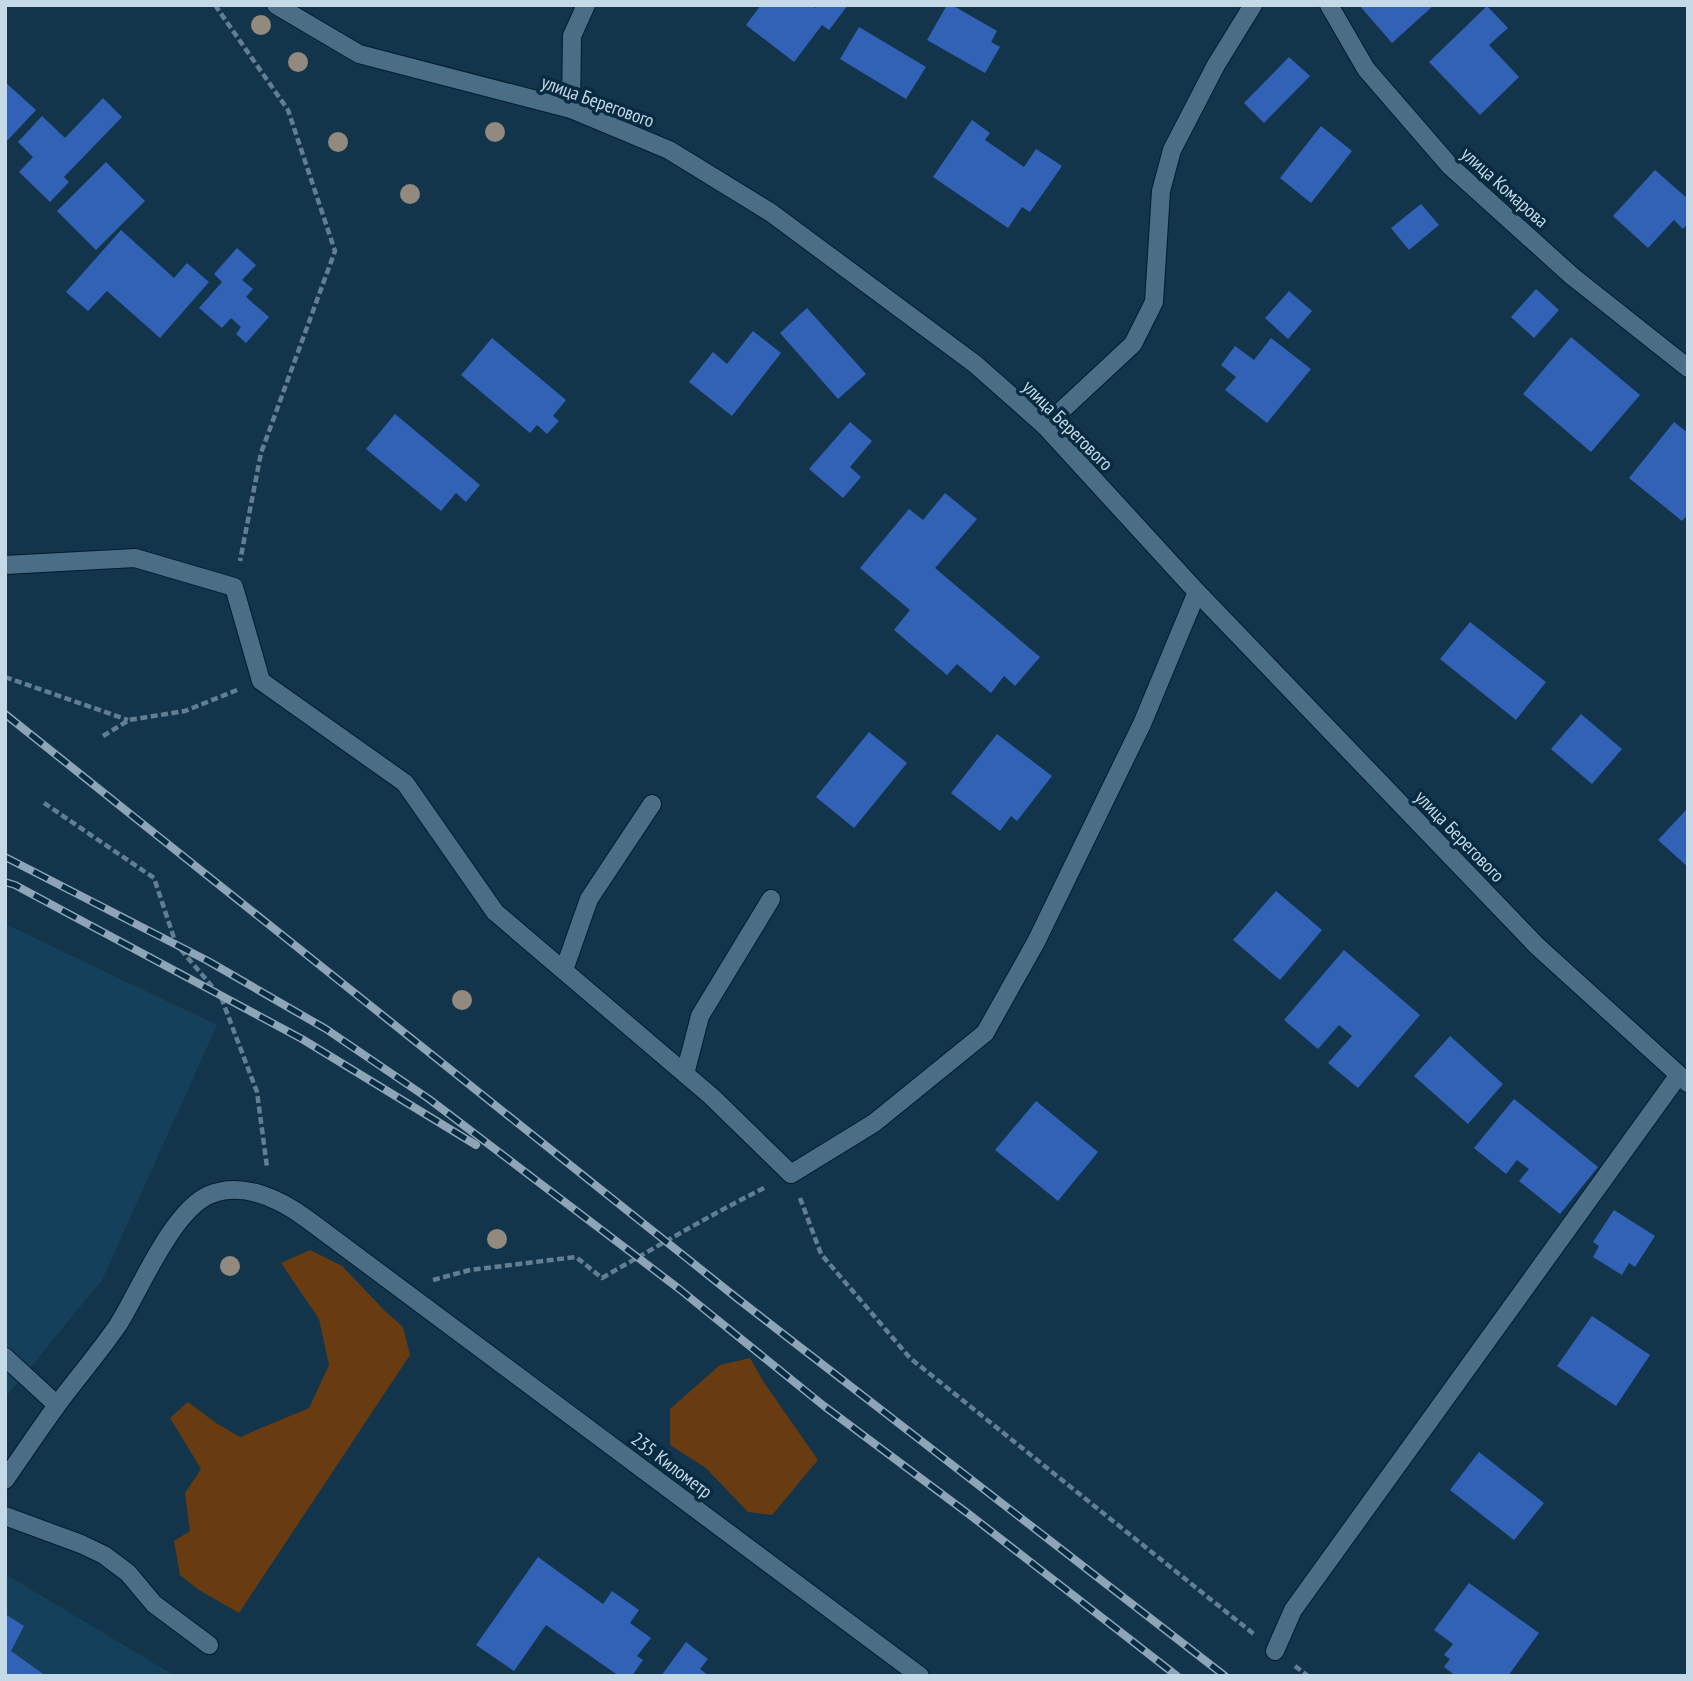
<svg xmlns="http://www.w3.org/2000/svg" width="1693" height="1681" viewBox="0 0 1693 1681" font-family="'PT Sans Narrow',sans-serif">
  <rect width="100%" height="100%" fill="#13354c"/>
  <path fill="#15405b" d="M5,924L217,1025L102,1280L5,1398Z
    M5,1574L175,1676H5Z"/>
  <path fill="#683b10" d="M310,1250L342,1266L385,1311L403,1327L410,1355L239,1613L199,1590L180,1575L174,1541L190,1531L185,1493L201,1469L170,1418L188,1402L216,1423L240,1437L309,1408L329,1365L319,1319L281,1263Z
    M750,1358L763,1381L818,1460L772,1515L748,1512L706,1468L670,1445V1409L720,1365Z"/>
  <path fill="#3162b6" d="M761,5H811L815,8L817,5H848L829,30L822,25L794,62L746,25Z
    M947,5H952L997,31L991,42L1000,47L985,73L927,40Z
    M1359,5H1434L1392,43Z
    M1487,6L1508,28L1489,45L1519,77L1480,115L1429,62Z
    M859,27L926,67L906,99L840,59Z
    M1289,57L1310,76L1264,123L1244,103Z
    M5,82L36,110L5,143Z
    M103,98L122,117L64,177L69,182L50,202L19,172L33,157L18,142L42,116L65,138Z
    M972,120L990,133L985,140L1024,167L1036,149L1062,166L1030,212L1022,207L1008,228L933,177Z
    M1321,126L1352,151L1311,203L1280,178Z
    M106,162L145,201L96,250L57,211Z
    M1655,170L1688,199V223L1683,229L1674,220L1648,248L1613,216Z
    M1421,204L1439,225L1409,250L1391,228Z
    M121,230L174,278L187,263L209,282L160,338L107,291L88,311L66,292Z
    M237,248L256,265L242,280L253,289L246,297L269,317L246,343L236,334L241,327L231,318L222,328L199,308L222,282L214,274Z
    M1536,289L1559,310L1534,338L1511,317Z
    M1289,291L1312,311L1288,339L1265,318Z
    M807,308L866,374L838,399L780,333Z
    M753,331L781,353L732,416L689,382L713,352L727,364Z
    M1571,337L1640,395L1591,452L1523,394Z
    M492,338L566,400L553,416L559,421L547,434L537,425L530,433L461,375Z
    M1271,338L1311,369L1267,423L1225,390L1236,377L1221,365L1235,346L1254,360Z
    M395,414L480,485L466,502L456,493L441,511L366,449Z
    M850,422L872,441L850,467L861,477L843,498L809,469Z
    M1674,422L1688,433V514L1682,521L1629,478Z
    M945,493L977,519L935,568L1040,657L1015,686L1004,676L991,693L957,664L947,675L894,630L910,610L860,568L909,509L923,520Z
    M1470,622L1546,682L1516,720L1440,659Z
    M1581,714L1622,749L1592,784L1551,749Z
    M869,732L907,763L854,828L816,797Z
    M997,734L1052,776L1017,821L1011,816L1000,831L951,793Z
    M1688,808V867L1658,840Z
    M1276,891L1322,930L1280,980L1233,940Z
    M1344,950L1420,1015L1358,1088L1328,1063L1352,1036L1339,1025L1318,1049L1284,1020Z
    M1450,1036L1503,1084L1468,1124L1414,1076Z
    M1514,1099L1598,1167L1560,1214L1519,1181L1529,1169L1517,1160L1506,1174L1474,1148Z
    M1036,1101L1098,1152L1058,1201L995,1150Z
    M1614,1210L1655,1236L1635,1267L1629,1263L1622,1275L1593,1257L1599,1246L1593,1242Z
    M1592,1316L1650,1355L1616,1406L1557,1366Z
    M1479,1452L1544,1503L1514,1540L1450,1490Z
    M538,1557L603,1604L612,1591L639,1610L630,1623L651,1638L637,1656L643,1660L632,1676H619L546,1625L514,1671L476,1645Z
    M1469,1583L1539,1633L1508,1676H1456L1444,1667L1450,1659L1444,1655L1453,1644L1434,1630Z
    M5,1614L24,1626L11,1651L46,1676H5Z
    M686,1642L708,1659L700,1669L709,1676H661Z"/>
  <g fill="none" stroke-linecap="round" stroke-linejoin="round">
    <g stroke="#031c2c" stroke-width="20">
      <path id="lane" d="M571,109L572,36L586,5
        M1045,426L1133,344L1154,302L1161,191L1172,150L1216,65L1253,5
        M5,1357L57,1405
        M5,1516L81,1544L104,1555L128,1573L154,1604L209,1645
        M1275,1651L1293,1610L1678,1076"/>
    </g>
    <g stroke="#031c2c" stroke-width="20">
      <path id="street" d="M276,5L359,54L571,109L669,150L770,212L975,364L1045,426L1197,592L1537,946L1688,1083
        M1329,5L1366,69L1450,166L1572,276L1688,368
        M5,565L135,558L234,587L261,681L405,783L495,912L711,1096L791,1174L874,1123L985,1033L1036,942L1142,724L1197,592
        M564,970L589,899L652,804
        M685,1074L700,1016L771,899
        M5,1480C23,1454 41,1427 60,1401C79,1376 100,1351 118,1325C140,1290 172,1211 209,1195C243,1181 280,1199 307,1219L920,1676"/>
    </g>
    <path stroke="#637e91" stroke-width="4.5" stroke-dasharray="7 3.5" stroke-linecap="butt" d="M215,5L288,110L335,251L261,453L240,561
      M5,677L128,720
      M103,736L129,720L185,711L237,690
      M44,803L154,878L176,944L221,997L257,1092L267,1167
      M800,1198L821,1254L910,1358L1255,1635
      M433,1280L470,1270L576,1257L602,1278C656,1247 710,1215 766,1187
      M1295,1666L1308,1676"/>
    <use href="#lane" stroke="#4b6e87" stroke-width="18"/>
    <use href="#street" stroke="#4b6e87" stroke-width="18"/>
    <g stroke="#8da5b6" stroke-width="8">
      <path id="rail" d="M5,714L738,1299L1225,1676
        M5,857L208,961L326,1029L429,1099L678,1288L824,1406L970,1515L1177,1676
        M5,882L15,885L302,1039L476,1145"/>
    </g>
    <use href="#rail" stroke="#072b41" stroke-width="5" stroke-dasharray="16" stroke-linecap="butt"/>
  </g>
  <g fill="#92897f">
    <circle cx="261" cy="25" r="10"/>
    <circle cx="298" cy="62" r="10"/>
    <circle cx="495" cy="132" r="10"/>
    <circle cx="338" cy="142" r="10"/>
    <circle cx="410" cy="194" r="10"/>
    <circle cx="462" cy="1000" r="10"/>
    <circle cx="497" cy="1239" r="10"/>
    <circle cx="230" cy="1266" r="10"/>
  </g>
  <g text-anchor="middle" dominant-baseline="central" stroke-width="7" stroke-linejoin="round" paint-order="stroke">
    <g font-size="19" fill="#c6d9e7" stroke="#072b41">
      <text transform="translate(598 101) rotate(20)">улица Берегового</text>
      <text transform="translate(1505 187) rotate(42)">улица Комарова</text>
      <text transform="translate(1068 425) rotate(45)">улица Берегового</text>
      <text transform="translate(1460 836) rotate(46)">улица Берегового</text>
      <text transform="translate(672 1465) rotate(37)">235 Километр</text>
    </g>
  </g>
  <rect width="1693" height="1681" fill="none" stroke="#c6d9e7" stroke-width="14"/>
</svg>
